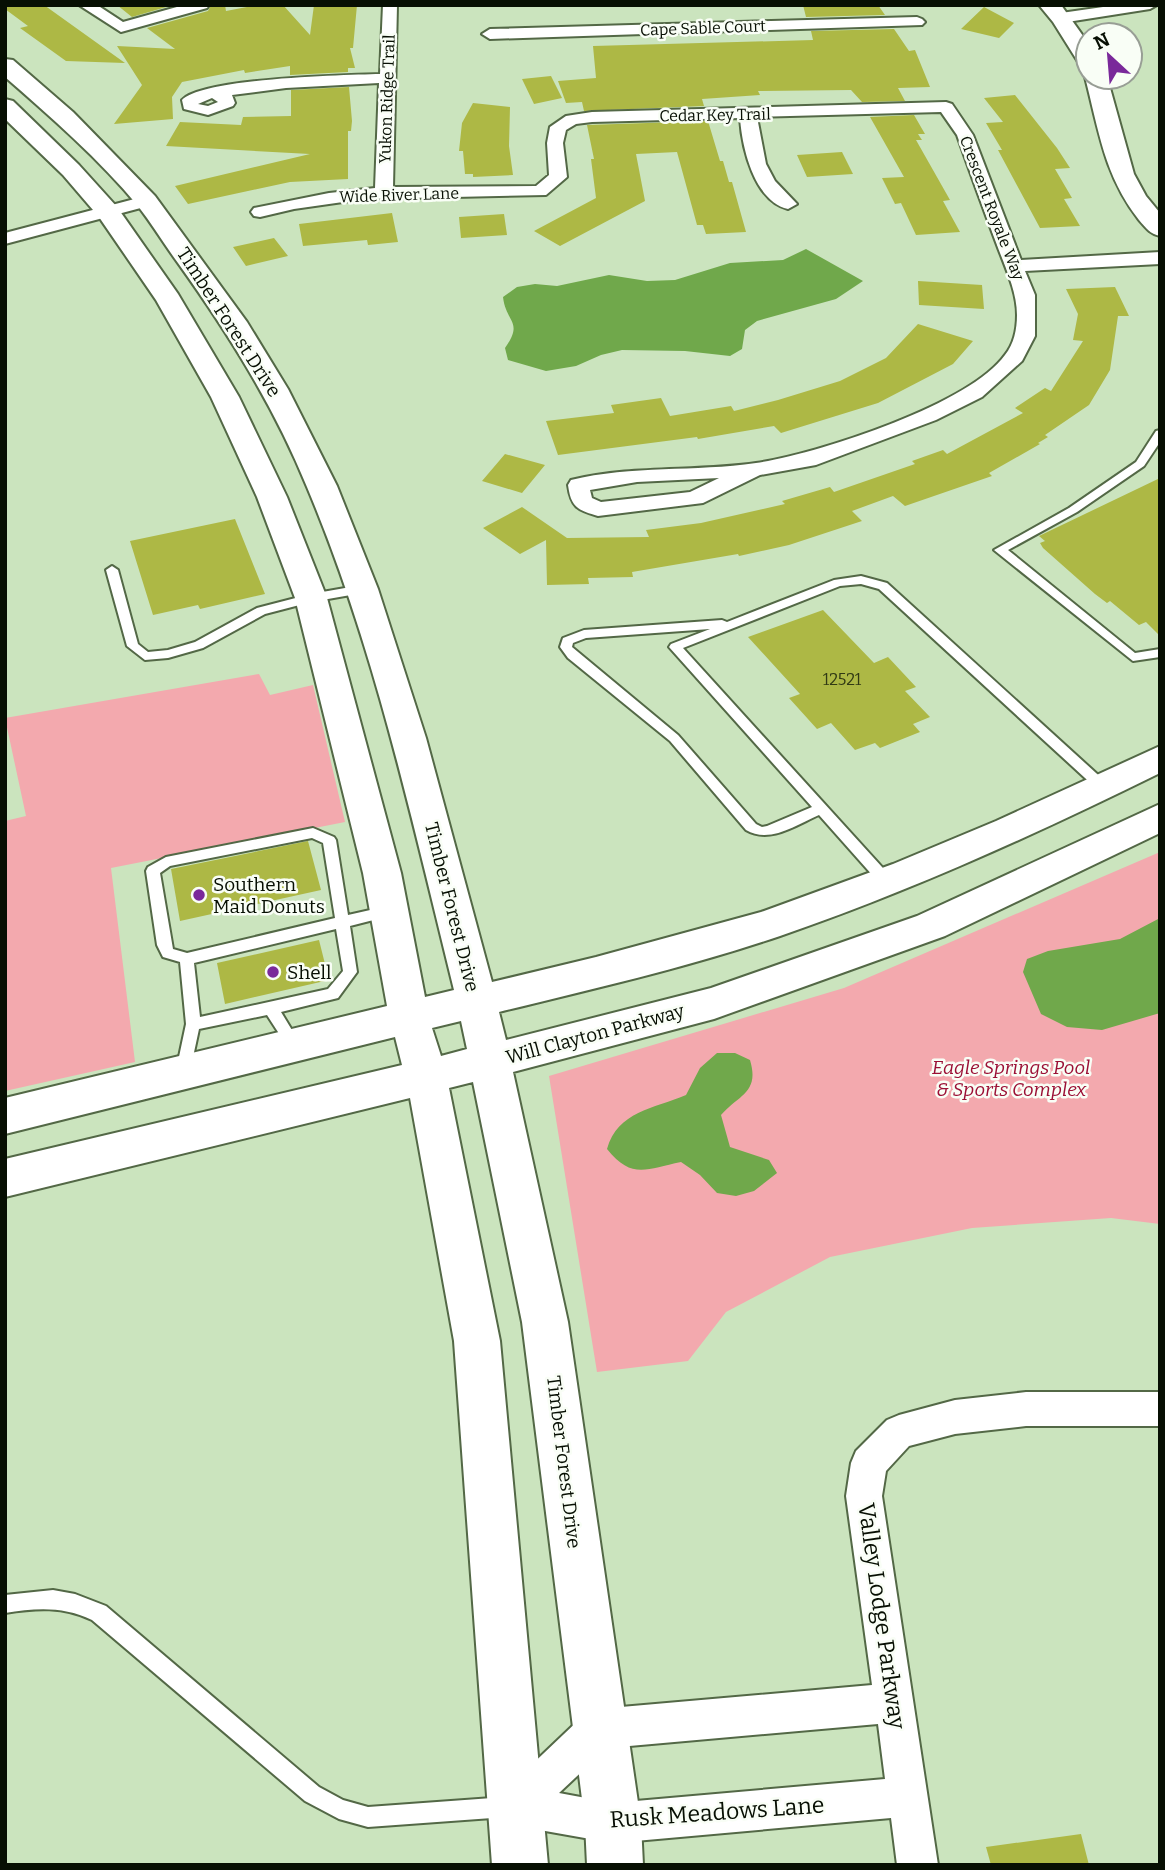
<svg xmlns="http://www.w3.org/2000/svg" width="1165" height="1870" viewBox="0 0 1165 1870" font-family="Bitter,serif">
  <rect width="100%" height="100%" fill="#cbe4be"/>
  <path fill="#f3a9ae" d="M259,674L270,695L313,685L345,822L111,868L135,1062L5,1091V821L26,816L5,718Z
    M1160,852V1224L1111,1218L972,1228L830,1257L726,1312L688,1361L597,1372L549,1076L844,988Z"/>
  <path fill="#70a84b" d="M806,249L863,281L836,299L757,321L745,330L742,349L730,356L685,351L622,350L601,355L576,366L546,371L508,360L505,348C524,321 506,323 503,297L517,287L535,284L557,286L609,275L647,281L675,280L730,263L783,260Z
    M1160,918V1013L1102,1030L1067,1027L1041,1014L1023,972L1027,959L1048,951L1120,939Z
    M717,1053H735L750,1060C760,1093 738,1095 721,1115L730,1147L769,1160L777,1173L754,1191L736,1196L717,1193L700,1175L681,1162C646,1169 632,1180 607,1149C618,1111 653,1109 686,1095L700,1068Z"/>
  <path fill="#adb845" d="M5,5H44L125,63L66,61L20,28L28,26L5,9Z
    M117,5H173L132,17Z
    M211,5H225L226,11L257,5H283L310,35L314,5H357L353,48H350L355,68H348V72L290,75V66L245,73L244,70L182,82L172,97L173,119L114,124L142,85L117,46L175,49L147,28L208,11Z
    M803,5H878L885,15L806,17Z
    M984,7L1014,23L999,38L961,29Z
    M894,29L909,51L915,50L930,87L898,88L905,101L862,102L851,90L758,91L760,95L702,99L704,106L584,111L582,102L566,103L558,81L596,78L593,46L813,40L811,31Z
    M551,76L562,98L534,104L522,79Z
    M349,87L352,121L351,131H348V179L290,182L188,204L175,186L310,154L166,146L180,122L241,125L243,117L291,116V90Z
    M1015,95L1057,148L1070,168L1055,169L1072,198L1064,199L1080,226L1040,228L998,150H1002L986,123L1003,122L984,98Z
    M473,103L510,107L509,146L513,175L473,177V174H465L463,151H459L462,123Z
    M914,115L925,134H918L922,140H916L950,200L943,201L960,232L916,235L901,203L895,204L882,178L904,177L870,117Z
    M708,121L720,161H723L729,182H732L746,232L706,234L703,225H697L677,152L636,154L645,201L560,246L534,231L596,198L591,159H594L587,125Z
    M842,152L853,174L807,177L797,155Z
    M392,213L398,242L368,245L367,240L303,246L299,224Z
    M504,214L507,235L461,238L459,217Z
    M274,238L288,256L246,266L233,247Z
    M918,281L982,285L984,309L919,305Z
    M1115,287L1129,316H1118L1110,370L1089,405L1045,435L1048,437L1038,443L1040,444L989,473L992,476L905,506L893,496L852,511L862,521L789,545L739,556L738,554L632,572L633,577L588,578L589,584L547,585L546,540L520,554L483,528L522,507L567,538L649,537L646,530L701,523L785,504L782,501L830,487L834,492L915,464L912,461L943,450L947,454L1023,413L1015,408L1045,388L1051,391L1083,341L1073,340L1078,314L1066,289Z
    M918,324L973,341L953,364L878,403L781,433L774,426L698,439L697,437L558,455L546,421L614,413L611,405L661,398L670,416L731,406L734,411L778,400L840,381L886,358Z
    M505,454L545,465L522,493L482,481Z
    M1160,478V636L1146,622L1139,625L1110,601L1107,603L1095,594L1043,548L1040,543L1045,541L1039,536Z
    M235,519L265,594L200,609L198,605L153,615L130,541Z
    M823,610L874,663L888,657L916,687L905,691L930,717L913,724L920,732L880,748L875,743L855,750L831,723L817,729L789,698L800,694L748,637Z
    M308,841L321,890L180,921L171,869Z
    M319,940L329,980L225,1004L217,963Z
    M1081,1834L1089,1865H991L986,1847Z"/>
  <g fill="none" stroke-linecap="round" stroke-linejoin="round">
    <g stroke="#536846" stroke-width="4">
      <path id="lane" d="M1160,430V442L1144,466L1077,512L1008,550L1135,653L1160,649V657L1133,661L994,550L1069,508L1136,462L1156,431Z
        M112,566L118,570L138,644L148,652L168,650L195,642L257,608L311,594L362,585L368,589L362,593L311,602L265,614L203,648L168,658L145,660L127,646L106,570Z
        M861,576L887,583L1107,783L1108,786L1107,789H1097L879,589L861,584L840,586L683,648L892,878L894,882L892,886H882L819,815C796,825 770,844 746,830L670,741L568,658L560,647L563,638L584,630L722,620L727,622L834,580ZM710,629L671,644L669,647L812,807L767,826L762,827L756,824L678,735L572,647L573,643L586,638Z
        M313,828L334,837L336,840L348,915L388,906L393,907L395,911L393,915L350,926L357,972L338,998L281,1012L301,1045L299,1049L294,1051L289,1049L267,1015L199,1029L190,1071L188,1075L183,1077L178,1075L176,1071L186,1024L180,962L163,957L157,945L146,871L148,867L166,857ZM312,838L323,843L335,918L187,953L173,949L160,873L170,866ZM336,929L343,971L328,989L200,1017L194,963Z
        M53,1590L75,1594L106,1606L319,1787L343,1800L368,1807L506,1797L513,1800L516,1807L513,1814L506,1817L368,1827L339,1819L305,1801L92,1620C63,1606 36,1608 5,1613V1595Z"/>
    </g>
    <g stroke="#536846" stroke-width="4">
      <path id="street" d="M79,5H97L123,22L184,5H209L207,8L121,32Z
        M383,5H397L393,187L536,186L549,175L547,143L550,127L566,116L592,112L946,102L952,104L973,135L1021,260L1160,252V264L1025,271L1035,295V336L1022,361L982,397L936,420L816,465L760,475L703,503L598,516C577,510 571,507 568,485L571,480C632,465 695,472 756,463C817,454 969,405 1005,355C1014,344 1017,329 1017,315C1017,291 1005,267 997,245C983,208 970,172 957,135L941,112L757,117L766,164L775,181L797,204L788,209C754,201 742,147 740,118L592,122L576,124L566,130L563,143L567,177L546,195L364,199L294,209L260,217L254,216L251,212L254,208L329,193L375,188L379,83L286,88L232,95L235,103L233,106L208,115L184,109L182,100C202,78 345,75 380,74ZM212,98L218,102L208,106L198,104ZM719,478L690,492L601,502L592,498L590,490L637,482Z
        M1117,5H1157L1150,9L1061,23L1053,18L1061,13Z
        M917,17L922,19L925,22L922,25L490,39L482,34L490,29Z
        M146,196L152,197L155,201L152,205L5,244V233Z
        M1026,1392H1160V1426H1026L955,1434L909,1446L886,1471L882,1496L938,1865H897L891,1818L613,1843L517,1826L503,1820L497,1806L503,1792L584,1715L598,1709L872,1685L846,1496L851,1463L856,1451L887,1420L899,1415L955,1400ZM878,1724L885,1779L613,1803L559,1793L607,1748Z"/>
    </g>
    <g stroke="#536846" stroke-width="4">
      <path id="secondary" d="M1039,5H1061L1088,43V66L1080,65L1053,22Z
        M5,59L13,60L73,112L155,196L247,322L288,389L337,486L378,589L426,738L492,982L596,957L761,912L893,864L996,821L1160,746V773C1036,834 911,891 780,936C689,967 593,989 499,1012L506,1040L711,988L917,916L1160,804V833L945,936L714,1019L513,1072L568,1322L641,1823L643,1865H587L585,1823L522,1322L473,1082L449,1088L500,1341L548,1865H492L454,1341L410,1098L5,1197V1159L402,1065L395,1037L5,1134V1098L387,1006L363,873L295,598L257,497L211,397L156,300L99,217L63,175L5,119V99L13,101L79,165L117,207L178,294L239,397L287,497L327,598L401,873L425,997L454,990C412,821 375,648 307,487C274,406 228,333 178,263C164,244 152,224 138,206C99,159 51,117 5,77ZM461,1021L467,1049L441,1056L432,1028Z
        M1088,73V77H1107L1134,174L1146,196L1160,213V236C1150,234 1146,228 1139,220C1104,175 1099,131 1085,77Z"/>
    </g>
    <use href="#lane" fill="#fff" fill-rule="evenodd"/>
    <use href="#street" fill="#fff" fill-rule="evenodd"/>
    <use href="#secondary" fill="#fff" fill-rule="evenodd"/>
  </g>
  <g fill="#7a299a" stroke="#f9fef6" stroke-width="2.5">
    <circle cx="199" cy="895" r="7"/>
    <circle cx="273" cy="972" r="7"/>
  </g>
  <g text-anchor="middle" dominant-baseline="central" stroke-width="5" stroke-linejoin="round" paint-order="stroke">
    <g font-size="16" fill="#070f03" stroke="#f9fef6">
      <text transform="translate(703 28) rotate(-2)">Cape Sable Court</text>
      <text transform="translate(387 99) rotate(-88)">Yukon Ridge Trail</text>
      <text transform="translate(715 115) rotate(-1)">Cedar Key Trail</text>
      <text transform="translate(399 195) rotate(-2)">Wide River Lane</text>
      <text transform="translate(992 208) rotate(69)">Crescent Royale Way</text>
    </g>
    <g font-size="16" fill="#303914">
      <text x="842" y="679">12521</text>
    </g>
    <g font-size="19" fill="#070f03" stroke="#f9fef6">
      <text transform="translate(229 322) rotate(57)">Timber Forest Drive</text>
      <text transform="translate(452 907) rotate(76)">Timber Forest Drive</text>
      <text transform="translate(595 1034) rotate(-15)">Will Clayton Parkway</text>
      <text transform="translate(564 1462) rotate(83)">Timber Forest Drive</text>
    </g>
    <g font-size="19" fill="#070f03" stroke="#f9fef6" text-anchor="start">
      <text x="213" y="884">Southern<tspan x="213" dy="22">Maid Donuts</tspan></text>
      <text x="287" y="972">Shell</text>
    </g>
    <g font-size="19" font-style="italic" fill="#9b0f35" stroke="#f9fef6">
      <text x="1011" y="1067">Eagle Springs Pool<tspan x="1011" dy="22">&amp; Sports Complex</tspan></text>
    </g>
    <g font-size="23" fill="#070f03" stroke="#f9fef6">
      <text transform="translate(882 1616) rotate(82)">Valley Lodge Parkway</text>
      <text transform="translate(717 1812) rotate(-4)">Rusk Meadows Lane</text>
    </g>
  </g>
  <rect width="1165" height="1870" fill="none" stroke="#070f03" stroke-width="14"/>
  <g transform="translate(1109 56) rotate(334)"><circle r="33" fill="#f9fef6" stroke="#989e95" stroke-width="2"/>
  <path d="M0-5L12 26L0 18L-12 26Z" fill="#7a299a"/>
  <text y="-10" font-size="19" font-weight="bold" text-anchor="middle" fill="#070f03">N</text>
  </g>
</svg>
